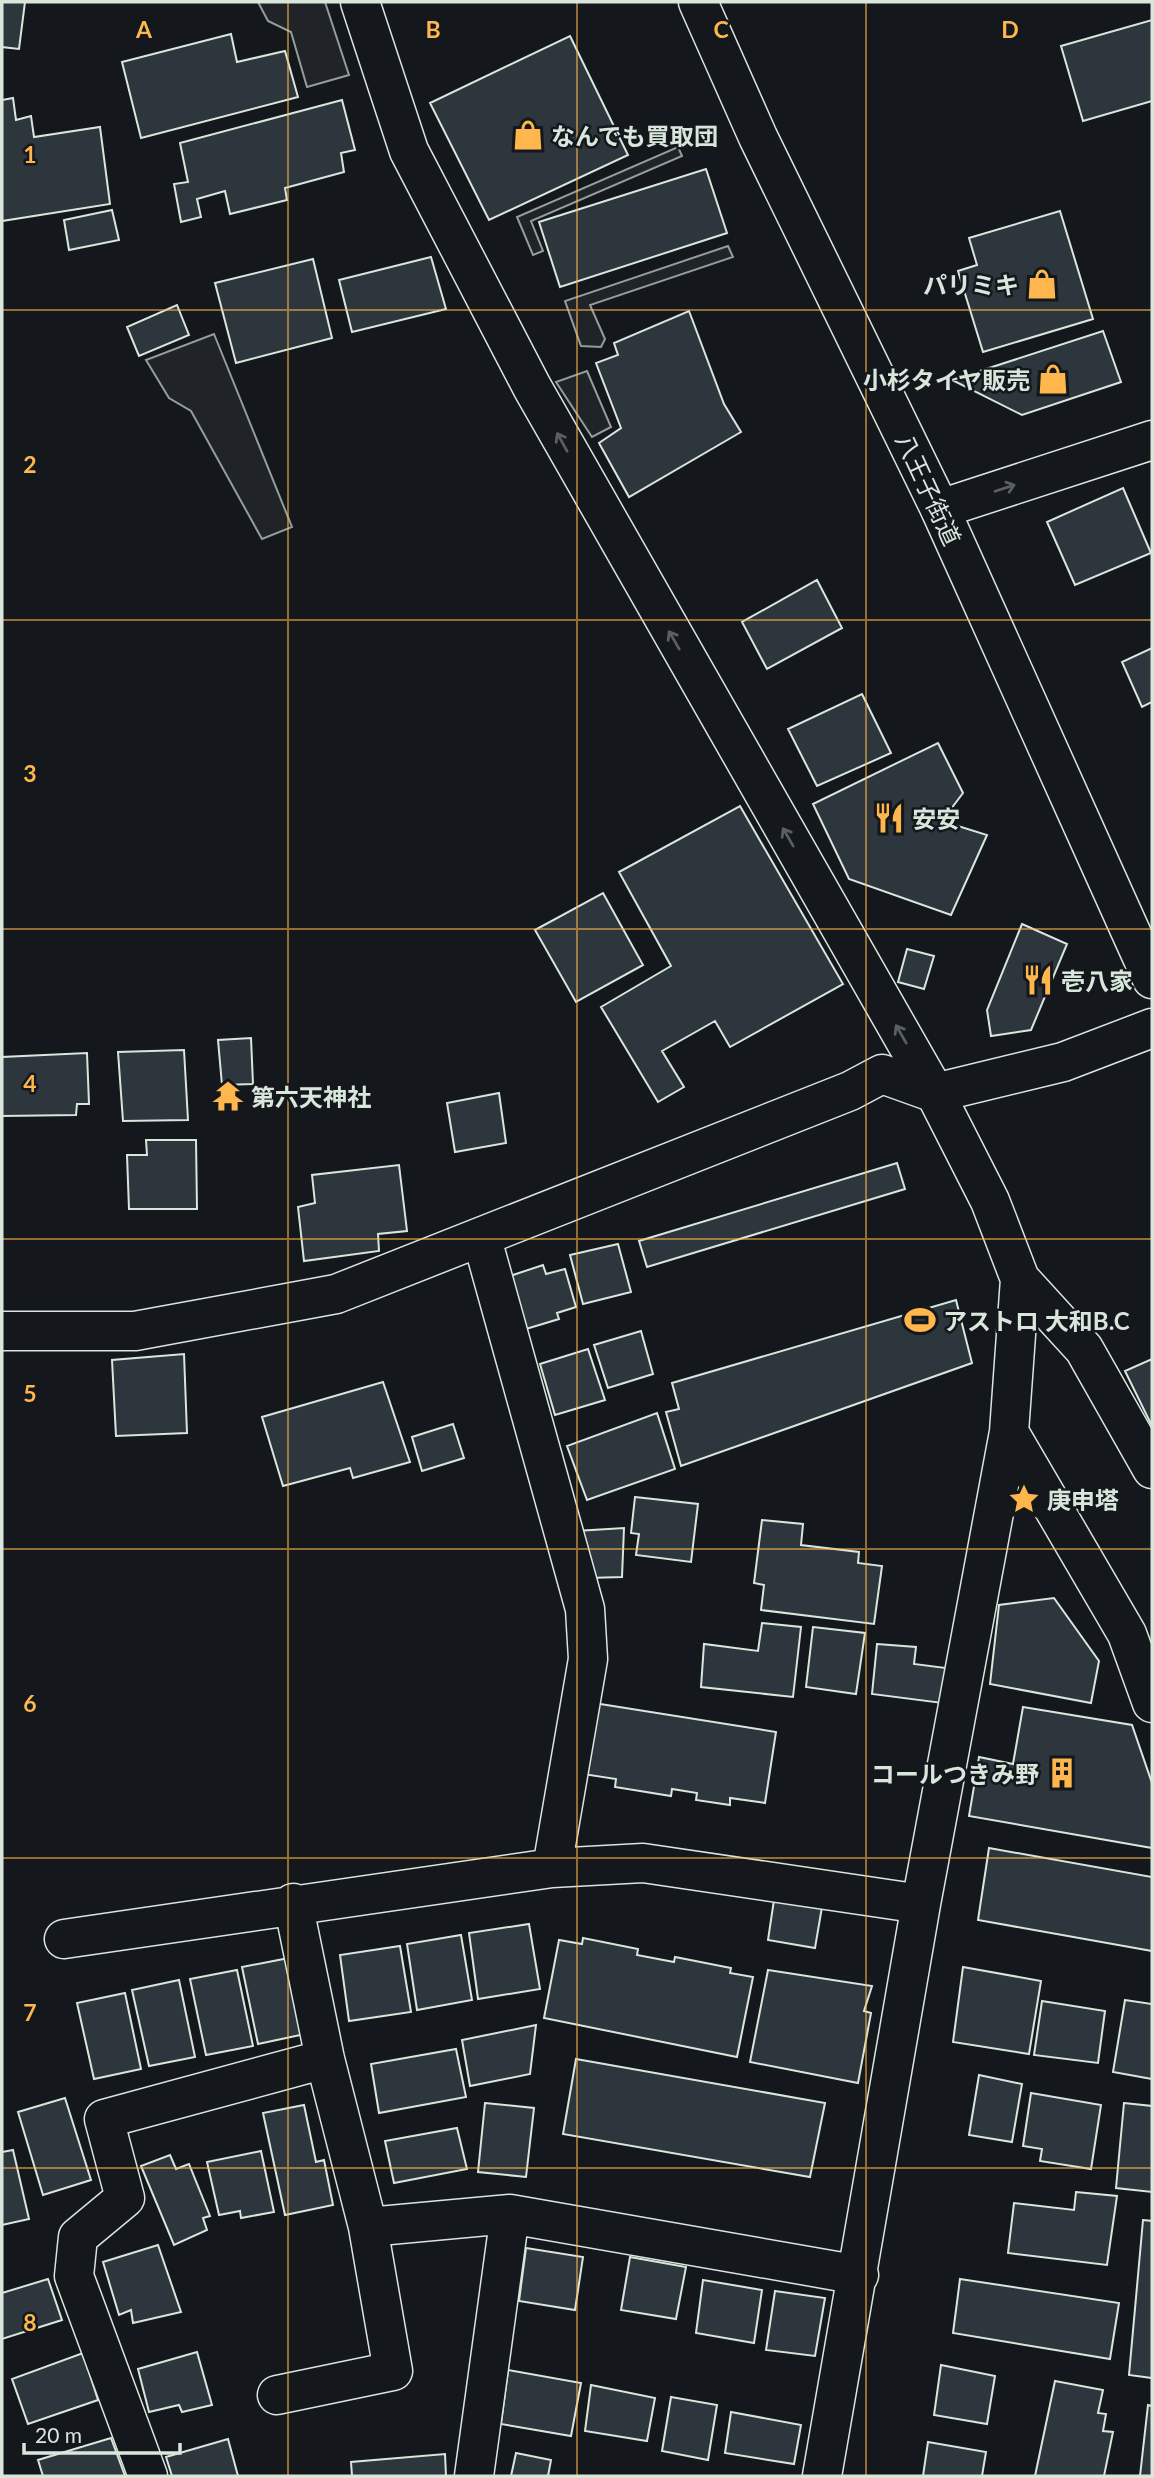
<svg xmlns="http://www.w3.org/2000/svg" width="1154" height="2478" viewBox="0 0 1154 2478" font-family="Lato,'Noto Sans JP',sans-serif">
  <rect width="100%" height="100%" fill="#14181c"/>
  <path fill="#202428" stroke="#939e99" stroke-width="2" d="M258,2H325L349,75L307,87L291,32L268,21Z
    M678,147L682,156L531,221L543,251L533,255L517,217Z
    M728,246L733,257L590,305L605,339L601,347L581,346L565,301Z
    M214,334L292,527L262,539L191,411L169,398L146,360Z
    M587,371L611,427L592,437L556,382Z"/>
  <path fill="#2c363c" stroke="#d8e6dc" stroke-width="2" d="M2,2H25L19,49L2,47Z
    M1152,20V101L1083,121L1061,46Z
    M231,34L237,62L285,51L298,97L141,138L122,62Z
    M570,36L628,155L489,220L430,103Z
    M13,98L16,120L31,116L34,137L100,127L110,204L2,221V100Z
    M342,100L355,150L341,153L344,172L285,188L287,200L230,214L225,191L197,199L201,217L181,222L174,184L188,182L180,143Z
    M706,169L727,233L560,287L539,222Z
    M112,210L119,240L69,250L64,220Z
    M1060,211L1093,319L983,352L958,271L977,265L969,238Z
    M431,257L446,309L352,332L339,280Z
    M313,259L332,338L236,363L215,283Z
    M177,305L189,335L139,356L127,327Z
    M689,311L724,404L741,432L629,497L599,443L621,428L596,363L618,355L614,343Z
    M1103,331L1121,382L1022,415L952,380Z
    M1123,488L1151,553L1075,585L1047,522Z
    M817,580L842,628L767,669L742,622Z
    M1152,648V702L1142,707L1122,662Z
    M862,694L891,753L817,786L788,729Z
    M938,743L963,793L942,821L987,835L951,915L849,879L813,804Z
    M740,806L843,984L730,1047L715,1021L662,1051L684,1087L658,1102L601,1007L671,966L619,872Z
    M603,893L643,965L576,1002L535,930Z
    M1022,924L1067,944L1031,1030L991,1036L987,1010Z
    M907,949L934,956L924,989L898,982Z
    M251,1038L253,1084L222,1085L218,1040Z
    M184,1050L188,1120L123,1121L118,1052Z
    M87,1053L89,1104H77L76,1115L2,1116V1057Z
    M499,1093L506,1143L455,1152L447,1103Z
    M146,1140H196L197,1209H129L127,1155H147Z
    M897,1163L905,1189L647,1267L639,1241Z
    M399,1165L407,1231L378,1234L379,1251L304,1261L298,1207L315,1203L312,1175Z
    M618,1244L631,1292L583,1304L570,1255Z
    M543,1265L546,1274L565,1269L576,1307L557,1313L559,1319L526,1329L510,1276Z
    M956,1300L972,1363L681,1466L666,1412L679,1409L672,1383Z
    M641,1331L653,1374L608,1388L594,1345Z
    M588,1349L605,1400L555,1415L540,1364Z
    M184,1354L187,1433L116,1436L112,1360Z
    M1152,1359V1426L1125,1371Z
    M383,1382L410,1462L353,1478L350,1468L283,1486L262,1417Z
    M657,1413L675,1469L587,1500L567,1446Z
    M453,1424L464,1458L422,1471L412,1437Z
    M635,1497L698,1504L691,1562L636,1555L639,1534L631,1533Z
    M762,1520L803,1524L801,1545L859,1552L858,1563L882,1566L874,1624L761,1610L764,1585L754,1583Z
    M624,1528L622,1577L588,1578L576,1531Z
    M1054,1598L1099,1661L1091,1703L990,1684L999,1605Z
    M762,1623L801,1627L793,1697L701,1687L704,1644L758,1651Z
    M813,1627L865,1633L856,1694L806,1687Z
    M877,1644L916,1647L914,1664L946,1668L942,1703L872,1694Z
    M594,1703L776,1732L765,1803L730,1798V1805L696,1800L697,1793L672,1789L671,1796L615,1787L616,1779L583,1774Z
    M1023,1707L1132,1725L1152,1783V1848L969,1816L979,1757L1013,1764Z
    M989,1848L1152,1877V1951L978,1920Z
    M775,1893L823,1901L815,1948L768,1940Z
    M529,1924L540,1989L478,1999L469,1933Z
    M461,1935L472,2000L417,2010L407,1944Z
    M583,1938L638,1949L637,1955L674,1962L675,1957L731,1968L730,1973L753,1977L737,2057L544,2018L559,1940L582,1944Z
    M400,1946L411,2012L349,2021L340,1955Z
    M289,1958L305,2034L258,2044L242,1967Z
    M963,1967L1041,1981L1029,2054L953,2042Z
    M237,1970L253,2046L206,2055L190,1979Z
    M768,1970L872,1986L864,2011L871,2013L858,2083L750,2062Z
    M179,1980L195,2057L149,2066L132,1990Z
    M125,1993L141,2069L94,2079L77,2003Z
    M1125,2000L1152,2004V2079L1113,2072Z
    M1042,2001L1105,2011L1098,2063L1034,2055Z
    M536,2025L530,2074L470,2086L462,2040Z
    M456,2049L466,2097L379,2113L371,2064Z
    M576,2059L825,2103L810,2177L563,2134Z
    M979,2075L1022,2084L1012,2142L969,2135Z
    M1031,2093L1101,2105L1091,2169L1040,2161L1042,2149L1023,2146Z
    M65,2098L91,2180L43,2195L18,2112Z
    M485,2103L534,2108L526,2177L478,2172Z
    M1124,2103L1152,2106V2192L1116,2188Z
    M304,2105L316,2162L324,2160L333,2205L285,2215L263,2113Z
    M457,2128L467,2169L394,2183L385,2141Z
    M13,2150L29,2219L2,2225V2152Z
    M261,2151L274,2212L241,2218L240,2211L219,2215L207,2162Z
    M170,2155L176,2169L189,2164L210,2216L203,2218L207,2230L174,2245L141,2166Z
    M1076,2192L1117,2196L1107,2265L1008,2253L1014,2203L1074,2210Z
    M1143,2220L1152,2221V2378L1129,2375Z
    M158,2245L181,2312L133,2323L131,2310L119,2315L103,2262Z
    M526,2248L583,2257L575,2310L519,2301Z
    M630,2257L686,2267L676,2319L621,2310Z
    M48,2279L62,2320L2,2339V2293Z
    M960,2279L1119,2303L1110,2359L953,2333Z
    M703,2280L762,2290L754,2343L696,2333Z
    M775,2291L825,2298L815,2356L766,2350Z
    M197,2352L212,2405L182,2412L179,2405L149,2412L138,2369Z
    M83,2353L98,2400L28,2424L12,2379Z
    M941,2365L995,2376L987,2424L934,2415Z
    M508,2370L581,2383L571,2436L501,2424Z
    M1055,2381L1103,2390L1098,2413L1106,2414L1103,2431L1113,2432L1104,2476H1035Z
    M591,2385L655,2398L647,2441L585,2431Z
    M671,2397L717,2405L708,2460L662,2451Z
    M1148,2405L1152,2406V2476H1140Z
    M731,2412L801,2425L794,2464L725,2453Z
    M111,2438L125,2476H43L38,2460Z
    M228,2439L238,2476H172L166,2457Z
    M928,2442L986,2452L982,2476H923Z
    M516,2453L551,2460L548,2476H511Z
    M445,2454L446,2476H352L351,2462Z"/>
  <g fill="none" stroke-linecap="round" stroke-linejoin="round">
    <g stroke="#d8e6dc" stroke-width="41">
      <path id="minor" d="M360,2L409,151L532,387L935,1093L990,1201L1020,1279L1084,1349L1152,1469
        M940,509L1152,440
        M482,1239L585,1609L588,1659L552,1868
        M2,1331H135L336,1294L850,1091L882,1074L935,1093L1063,1062L1152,1028
        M1009,1432L1127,1634L1152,1703
        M64,1939L552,1868L643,1863L921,1904
        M368,2227L510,2214L859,2275
        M277,2395L393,2371L368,2227L325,2059L293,1903
        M148,2476L74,2276L78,2237L125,2198L104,2119L325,2059
        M474,2476L510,2214
        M822,2476L921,1904L1009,1432L1020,1279"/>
    </g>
    <g stroke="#d8e6dc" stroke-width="41">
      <path id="major" d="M698,2L758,137L940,509L1152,979"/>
    </g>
    <use href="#minor" stroke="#14181c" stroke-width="38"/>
    <use href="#major" stroke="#14181c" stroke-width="38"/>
  </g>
  <defs><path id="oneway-shaft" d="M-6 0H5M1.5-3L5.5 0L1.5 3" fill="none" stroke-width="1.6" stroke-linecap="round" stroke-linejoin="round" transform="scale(1.75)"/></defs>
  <g stroke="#59605f">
    <use href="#oneway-shaft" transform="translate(562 442) rotate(-119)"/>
    <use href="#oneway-shaft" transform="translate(1005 488) rotate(-18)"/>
    <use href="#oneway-shaft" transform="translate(674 640) rotate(-120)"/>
    <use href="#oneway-shaft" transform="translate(788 837) rotate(-120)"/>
    <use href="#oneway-shaft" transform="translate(901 1034) rotate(-120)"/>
  </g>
  <path fill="none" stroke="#ffb74d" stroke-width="2" stroke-opacity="0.55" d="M288,2V2476M577,2V2476M866,2V2476M2,310H1152M2,620H1152M2,929H1152M2,1239H1152M2,1549H1152M2,1858H1152M2,2168H1152"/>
  <defs>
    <g id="shop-bare" transform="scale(2.415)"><path d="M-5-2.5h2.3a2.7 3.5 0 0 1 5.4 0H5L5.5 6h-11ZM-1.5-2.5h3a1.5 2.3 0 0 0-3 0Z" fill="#ffb74d" stroke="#14181c" stroke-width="2.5" paint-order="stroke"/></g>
    <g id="restaurant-bare" transform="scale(2.415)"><path d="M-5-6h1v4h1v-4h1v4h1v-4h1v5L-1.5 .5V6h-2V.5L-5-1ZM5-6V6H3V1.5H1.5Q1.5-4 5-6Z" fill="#ffb74d" stroke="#14181c" stroke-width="2.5" paint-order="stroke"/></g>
    <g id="temple-bare" transform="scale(2.415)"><path d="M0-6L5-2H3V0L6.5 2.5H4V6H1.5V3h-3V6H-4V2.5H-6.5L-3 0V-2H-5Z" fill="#ffb74d" stroke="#14181c" stroke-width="2.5" paint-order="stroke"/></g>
    <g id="stadium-bare" transform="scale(2.415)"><path d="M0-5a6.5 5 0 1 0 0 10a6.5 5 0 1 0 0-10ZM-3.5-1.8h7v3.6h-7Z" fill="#ffb74d" stroke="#14181c" stroke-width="2.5" paint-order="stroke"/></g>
    <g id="sight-bare" transform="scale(2.415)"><path d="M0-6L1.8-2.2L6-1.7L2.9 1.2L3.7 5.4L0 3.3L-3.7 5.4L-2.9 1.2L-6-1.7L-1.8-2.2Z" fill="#ffb74d" stroke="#14181c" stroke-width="2.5" paint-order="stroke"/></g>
    <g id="building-bare" transform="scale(2.415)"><path d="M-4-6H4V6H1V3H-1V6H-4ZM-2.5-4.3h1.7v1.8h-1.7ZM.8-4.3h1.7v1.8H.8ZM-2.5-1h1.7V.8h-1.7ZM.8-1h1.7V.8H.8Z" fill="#ffb74d" stroke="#14181c" stroke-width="2.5" paint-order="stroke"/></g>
  </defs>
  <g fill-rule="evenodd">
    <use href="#shop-bare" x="528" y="135"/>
    <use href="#shop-bare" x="1042" y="284"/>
    <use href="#shop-bare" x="1053" y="379"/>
    <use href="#restaurant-bare" x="889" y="818"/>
    <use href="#restaurant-bare" x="1038" y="980"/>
    <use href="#temple-bare" x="228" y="1096"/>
    <use href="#stadium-bare" x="920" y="1320"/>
    <use href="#sight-bare" x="1024" y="1499"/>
    <use href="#building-bare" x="1062" y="1773"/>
  </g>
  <g text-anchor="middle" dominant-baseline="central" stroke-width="5" stroke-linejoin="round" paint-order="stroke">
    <g font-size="24" font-weight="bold" fill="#d8e6dc" stroke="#14181c" text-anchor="start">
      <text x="551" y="135">なんでも買取団</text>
      <text x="1019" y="284" text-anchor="end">パリミキ</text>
      <text x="1030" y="379" text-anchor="end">小杉タイヤ販売</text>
      <text x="912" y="818">安安</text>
      <text x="1061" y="980">壱八家</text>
      <text x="251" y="1096">第六天神社</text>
      <text x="943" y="1320">アストロ 大和B.C</text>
      <text x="1047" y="1499">庚申塔</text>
      <text x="1039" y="1773" text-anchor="end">コールつきみ野</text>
    </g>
    <g font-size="24" fill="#d8e6dc" stroke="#14181c">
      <text transform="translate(929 489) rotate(65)">八王子街道</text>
    </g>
  </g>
  <g font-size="23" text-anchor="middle" font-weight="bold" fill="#ffb74d" stroke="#14181c" stroke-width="5" stroke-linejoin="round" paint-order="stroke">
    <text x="144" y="38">A</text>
    <text x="433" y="38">B</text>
    <text x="721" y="38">C</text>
    <text x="1010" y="38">D</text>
    <text x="30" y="163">1</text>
    <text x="30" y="473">2</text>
    <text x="30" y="782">3</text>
    <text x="30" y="1092">4</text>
    <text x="30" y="1402">5</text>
    <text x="30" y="1712">6</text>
    <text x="30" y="2021">7</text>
    <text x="30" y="2331">8</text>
  </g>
  <rect width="1154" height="2478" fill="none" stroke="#d8e6dc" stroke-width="7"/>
  <path d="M24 2443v10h156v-10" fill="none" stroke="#d8e6dc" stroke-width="3.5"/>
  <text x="35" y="2443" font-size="21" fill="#d8e6dc" stroke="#14181c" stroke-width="5" paint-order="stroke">20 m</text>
</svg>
